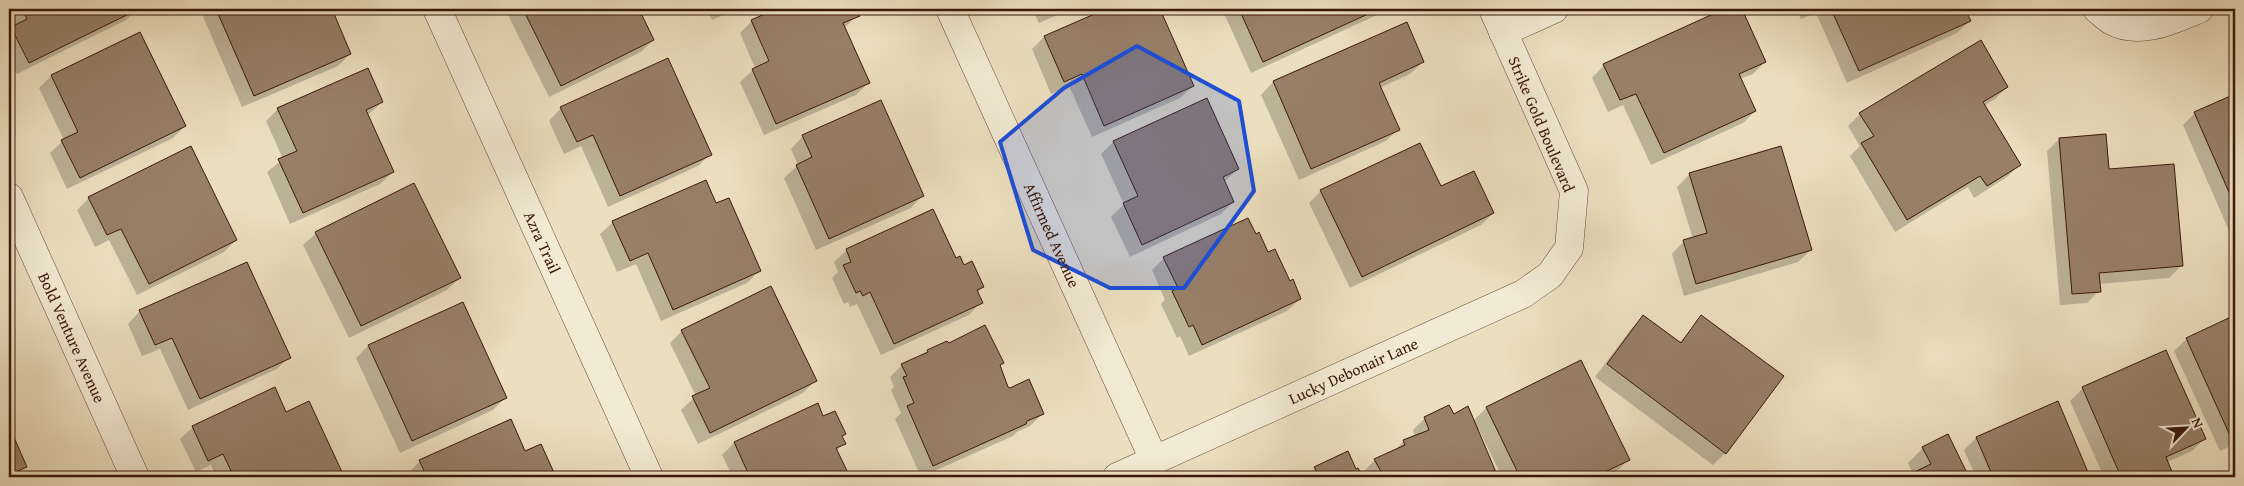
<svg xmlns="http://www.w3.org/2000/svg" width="2244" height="486" viewBox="0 0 2244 486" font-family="'Gentium Book Plus',serif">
  <rect width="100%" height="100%" fill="#ecdfbf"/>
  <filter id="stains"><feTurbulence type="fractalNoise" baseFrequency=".004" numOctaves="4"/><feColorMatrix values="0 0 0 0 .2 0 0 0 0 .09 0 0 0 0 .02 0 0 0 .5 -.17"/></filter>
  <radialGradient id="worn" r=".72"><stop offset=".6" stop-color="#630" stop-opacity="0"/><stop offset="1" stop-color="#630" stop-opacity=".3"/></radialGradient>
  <path fill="#0003" d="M9,9H137L126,20L17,74L9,58V31L13,27L9,18Z
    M205,9H330L350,54L338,66L242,107L201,12Z
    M505,9H637L653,40L641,52L549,97Z
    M707,9H737L712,20Z
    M779,9H856L858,15L844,28L868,83L856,95L764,135L740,82L755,68L740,33L752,21Z
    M1032,9H1072L1039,23Z
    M1110,9H1159L1193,86L1180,98L1092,137L1069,86L1051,94L1032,49L1044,37Z
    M1222,9H1390L1251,73Z
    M1727,9H1741L1765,62L1753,74L1740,79L1755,111L1743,123L1651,165L1623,105L1608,112L1592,78L1604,65Z
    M1796,9H1964L1970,21L1957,33L1847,83L1816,13L1801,19Z
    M1406,24L1423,62L1410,74L1380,88L1398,129L1386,141L1299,180L1261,95L1273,82Z
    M140,33L185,126L173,138L67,189L50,153L64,140L39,88L51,76Z
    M2007,87L1995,99L1984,106L2019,165L2007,177L1974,198L1968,187L1895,232L1850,156L1860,146L1848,126L1860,114Z
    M2235,95V239L2233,240L2183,125L2195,113Z
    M1206,100L1238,169L1224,182L1233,202L1221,214L1130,257L1111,217L1124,204L1101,154L1113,142Z
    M382,102L367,116L393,172L380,184L290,224L267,172L283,159L266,121L278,109Z
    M561,108L710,154L698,166L608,207L581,146L564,154L549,121Z
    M803,136L923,195L911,208L816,250L784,178L798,165L791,149Z
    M2059,139L2108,171L2181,266L2169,278L2099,284V291L2087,303L2060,305L2047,151Z
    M1690,174L1811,250L1798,262L1684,296L1672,254L1684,241L1693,239L1677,187Z
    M1440,188L1493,213L1481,225L1350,288L1309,203L1321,191Z
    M89,198L236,240L224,252L137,295L109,240L95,247L77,210Z
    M716,205L759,271L747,283L661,321L636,264L617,272L600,234L613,222Z
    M316,233L459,278L447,290L349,338L303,245Z
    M847,250L964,266L983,287L977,293L981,302L969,315L881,355L857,304L850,307L848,302L844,304L832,278L838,272L834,262Z
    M1267,254L1300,299L1287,311L1189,356L1180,336L1177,338L1161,304L1165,300L1152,270L1164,258Z
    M140,311L289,357L277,369L188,410L160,349L142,356L128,324Z
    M1643,317L1679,343L1702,317L1725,453L1713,465L1595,377L1631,329Z
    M2235,317V444L2220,451L2174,351L2187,339Z
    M682,331L815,381L803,393L698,444L681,410L696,396L670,343Z
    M368,346L505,398L493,410L400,453L356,358Z
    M927,351L1002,363L999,366L1007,387L1042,414L1030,426L1017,432L1013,436L921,477L895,419L901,413L891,390L894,387L890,377L902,365L922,356Z
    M2166,352L2204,439L2192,451L2167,462L2173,477H2104L2070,401L2083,388Z
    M2057,403L2089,477H1976L1964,450L1976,438Z
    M817,405L823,418L841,437L844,444L836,451L848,477H733L722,455L734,443Z
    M1486,408L1628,460L1616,472L1605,477H1502L1479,430L1477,431L1497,477H1365L1363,472L1375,460L1394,451L1404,441L1415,437L1413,430L1425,418L1453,415L1473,421Z
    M286,414L340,472L335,477H216L211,465L196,472L180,439L193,427Z
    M9,429L25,466L14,477H9Z
    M1947,436L1967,477H1907L1913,474L1908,463L1923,448Z
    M540,445L555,477H410L408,473L420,461L524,453Z
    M1315,468L1358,470L1361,477H1305Z"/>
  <path fill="#977f68" stroke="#3a170a" d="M22,9H139L29,63L11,27L27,19Z
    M216,9H332L351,54L254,96Z
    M523,9H639L654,40L561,86Z
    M776,9H857L860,16L843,23L870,83L776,124L752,69L769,61L751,20Z
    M1106,9H1160L1194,86L1104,126L1082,74L1064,82L1044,36Z
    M1239,9H1379L1263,62Z
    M1724,9H1742L1766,62L1739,74L1756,111L1664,153L1636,94L1620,100L1603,64Z
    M1831,9H1965L1971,21L1859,71Z
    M1407,22L1424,62L1379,83L1400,130L1311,169L1273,81Z
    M140,32L186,126L80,178L61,140L78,132L51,75Z
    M1981,40L2008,87L1983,102L2021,165L1987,186L1980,176L1907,220L1861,143L1874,136L1859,113Z
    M668,58L712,155L620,196L593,135L577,142L560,107Z
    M368,68L383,102L366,110L394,172L303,213L278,159L297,151L277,108Z
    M2235,94V206L2194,112Z
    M1207,98L1239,169L1223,177L1234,202L1142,245L1123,203L1138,196L1113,141Z
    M881,100L924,196L829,239L796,165L812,157L802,135Z
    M2106,134L2109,169L2174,164L2183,266L2099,273L2101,292L2072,294L2059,138Z
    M1420,143L1441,186L1474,171L1494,213L1362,277L1320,190Z
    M191,146L237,240L149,284L121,229L107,235L88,197Z
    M1781,146L1812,250L1696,284L1683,240L1707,233L1689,173Z
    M706,180L716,203L729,198L761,271L673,310L648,253L630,261L612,221Z
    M414,183L461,278L361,326L315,232Z
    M933,209L956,258L960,256L964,265L972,261L984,287L977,290L983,303L894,344L870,292L863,296L860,291L856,293L843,265L851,262L846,249Z
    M1248,218L1256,234L1259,232L1268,252L1275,249L1290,281L1293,279L1301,299L1202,345L1193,325L1189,327L1172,291L1178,288L1163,257Z
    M247,262L291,358L200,399L172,338L155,345L139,310Z
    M771,286L817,381L710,433L692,396L710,388L681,330Z
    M463,302L507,398L412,441L368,345Z
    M1643,315L1681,343L1701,315L1784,376L1726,454L1607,364Z
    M2235,315V438L2232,440L2186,338Z
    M985,325L1004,363L1000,365L1008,387L1010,388L1029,379L1044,414L1027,421L1026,424L933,466L907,406L914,403L903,377L907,376L901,364L928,352L927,350L947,341L949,343Z
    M2166,350L2206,439L2166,457L2174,477H2121L2082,387Z
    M1581,360L1630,460L1594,477H1520L1486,407Z
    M275,387L286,412L309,401L342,472L331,477H234L223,454L208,461L192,426Z
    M2058,401L2090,477H1993L1976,437Z
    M818,403L823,416L835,411L846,434L842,436L846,444L836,448L850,477H745L744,475L748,473L734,442Z
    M1449,405L1454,414L1468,406L1498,477H1384L1374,459L1405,445L1403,440L1429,430L1424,417Z
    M511,419L525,451L541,444L556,477H427L419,460Z
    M9,426L27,467L9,475Z
    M1948,434L1969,477H1904L1931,464L1922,447Z
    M1348,451L1356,469L1358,468L1363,477H1320L1314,467Z"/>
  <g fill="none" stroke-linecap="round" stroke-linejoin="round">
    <g stroke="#664937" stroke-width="29">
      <g id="minor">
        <path id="s1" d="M437,9L649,477"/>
        <path id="s2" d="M950,9L1154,460"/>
        <path d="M2097,9C2102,13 2107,18 2112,21C2140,36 2173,20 2199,9"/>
        <path d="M1503,32L1554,9"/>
        <path id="s3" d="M9,197L135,477"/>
        <path id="s4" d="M1117,477L1523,294L1550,275L1569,248L1574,191L1493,9"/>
      </g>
    </g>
    <use href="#minor" stroke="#f3ead5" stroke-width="28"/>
  </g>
  <path fill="#1d4ed8" fill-opacity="0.2" stroke="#1d4ed8" stroke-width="4" stroke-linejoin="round" d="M1137,46L1239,101L1254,191L1184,288H1110L1033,250L1000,142L1064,88Z"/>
  <g text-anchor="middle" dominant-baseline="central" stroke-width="5" stroke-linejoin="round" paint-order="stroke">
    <g font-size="16" fill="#3a170a" stroke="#f3ead5">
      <text transform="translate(1542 124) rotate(67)">Strike Gold Boulevard</text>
      <text stroke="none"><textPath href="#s2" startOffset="248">Affirmed Avenue</textPath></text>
      <text stroke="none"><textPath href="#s1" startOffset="256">Azra Trail</textPath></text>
      <text stroke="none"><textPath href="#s3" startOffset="154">Bold Venture Avenue</textPath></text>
      <text stroke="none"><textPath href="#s4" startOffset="259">Lucky Debonair Lane</textPath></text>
    </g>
  </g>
  <rect width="2244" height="486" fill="none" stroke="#ecdfbf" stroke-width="30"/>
  <rect x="10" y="10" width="2224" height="466" fill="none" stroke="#3a170a" stroke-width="2.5"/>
  <rect x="15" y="15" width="2214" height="456" fill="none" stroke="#3a170a"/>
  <g transform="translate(2186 428) rotate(65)" stroke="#f3ead5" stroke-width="4" paint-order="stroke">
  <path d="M0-4L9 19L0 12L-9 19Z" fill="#3a170a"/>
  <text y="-8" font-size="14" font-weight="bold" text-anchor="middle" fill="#3a170a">N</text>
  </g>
  <rect width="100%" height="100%" filter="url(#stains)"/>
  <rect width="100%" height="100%" fill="url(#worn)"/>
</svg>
